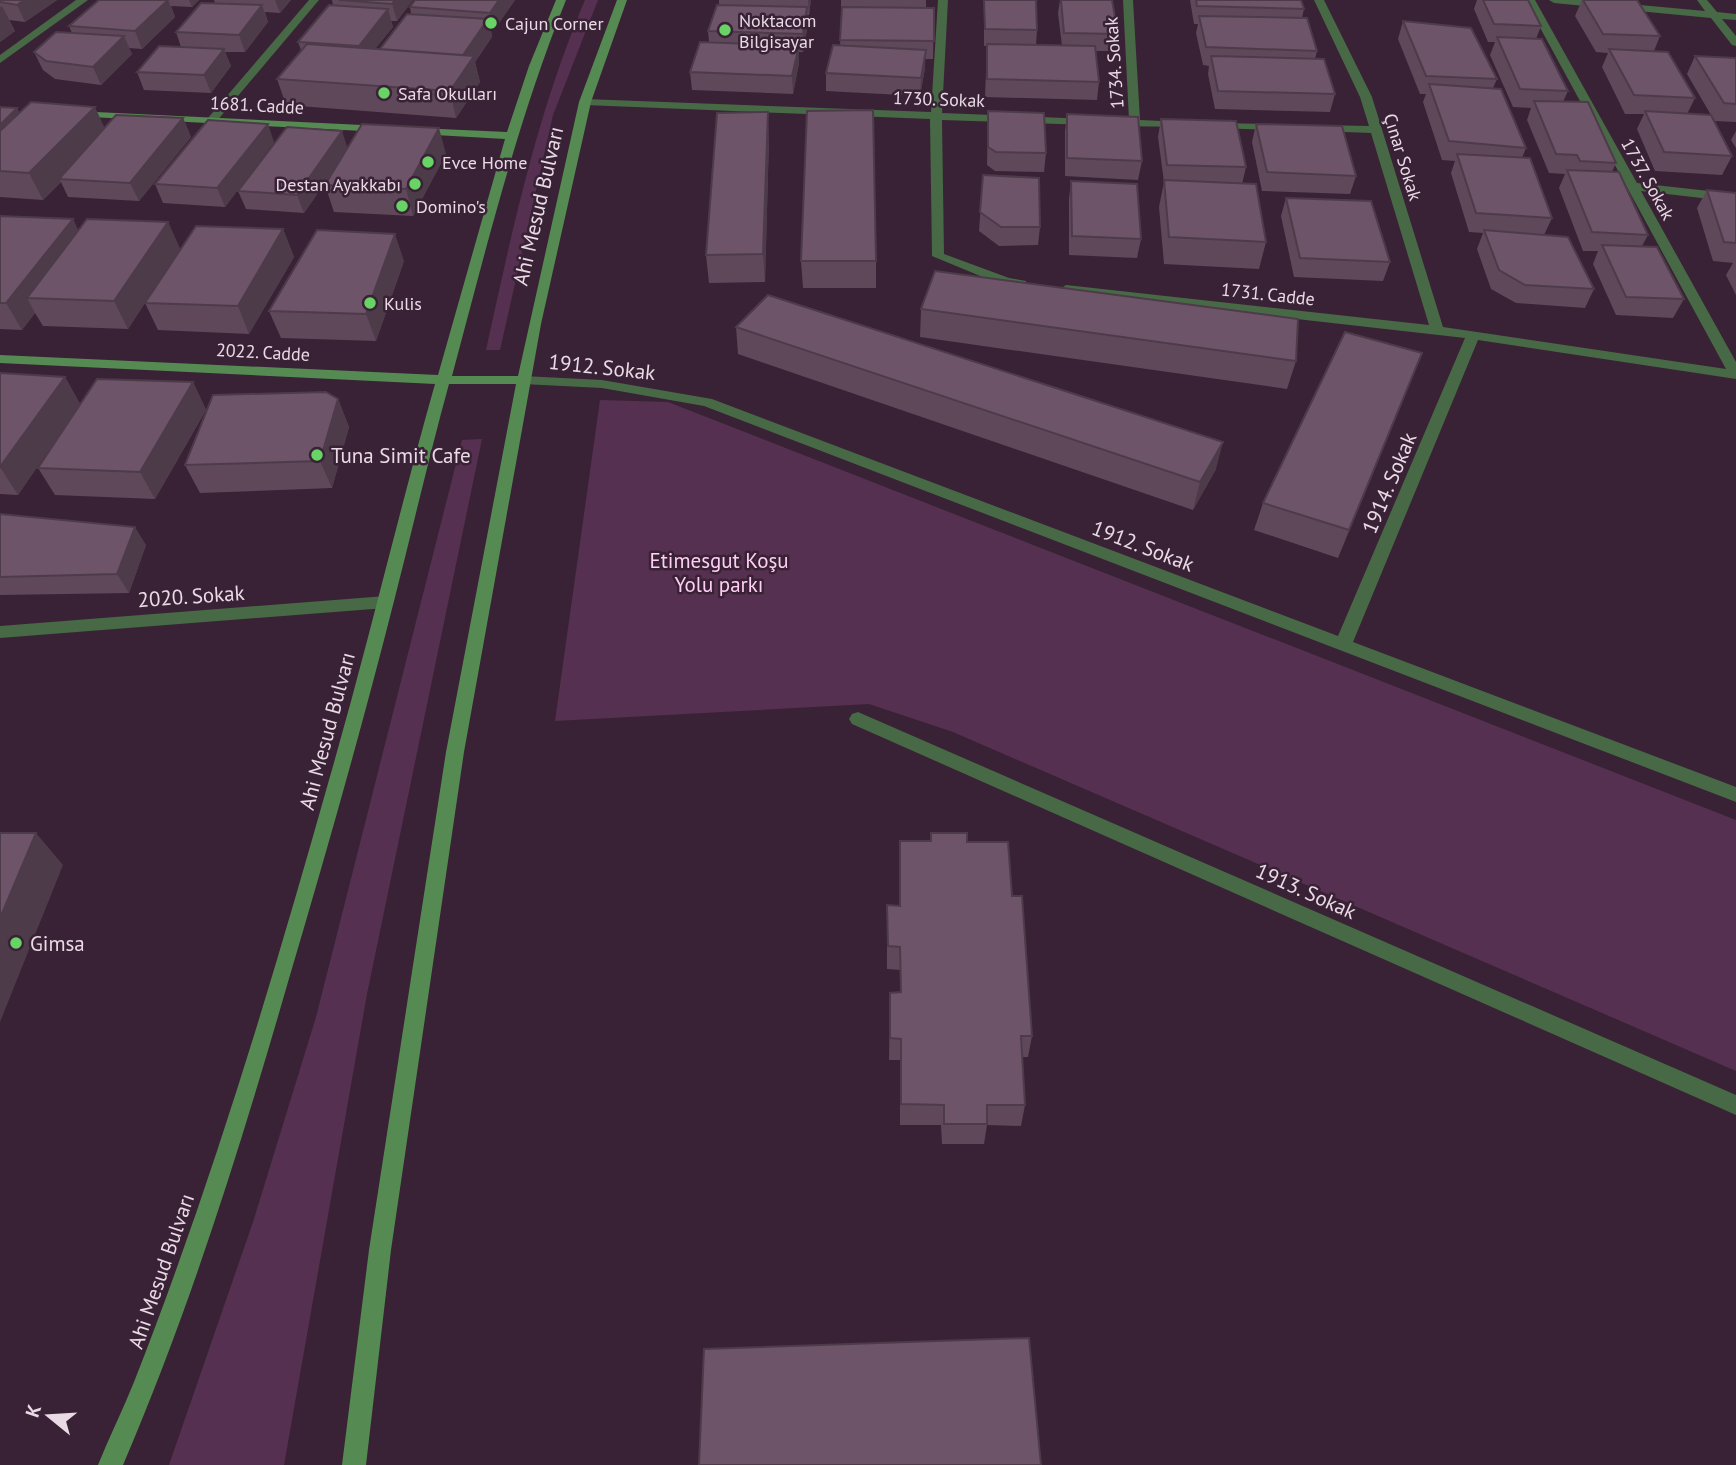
<svg xmlns="http://www.w3.org/2000/svg" width="1736" height="1465" viewBox="0 0 1736 1465" font-family="'PT Sans',sans-serif">
  <rect width="100%" height="100%" fill="#392235"/>
  <path fill="#563050" d="M585,0H598L553,115L500,350H486C512,231 537,113 585,0Z
    M600,400L668,402L1736,820V1071L953,732L869,704L555,721Z
    M482,439L367,994L284,1465H169L253,1222L316,1017L462,440Z"/>
  <g fill="none" stroke-linecap="round" stroke-linejoin="round">
    <path fill="#476945" fill-rule="evenodd" d="M76,0H88L0,63V55Z
      M309,0H319L216,122H208V118Z
      M938,0H948L942,113L1088,119L1094,122L1088,125L942,120L944,254L1009,278L1026,281V287L1002,285L932,256L930,119L585,105L579,102L585,99L931,112Z
      M1123,0H1133L1140,120L1183,122L1189,125L1187,127L1116,126L1110,123L1116,120H1129Z
      M1314,0H1324L1372,97L1443,327L1726,369L1525,0H1535L1637,183L1736,194V202L1641,191L1736,362V379L1478,340L1353,642L1736,787V802L704,406L602,388L523,384L516,380L523,376L602,380L712,399L1338,636L1465,338L1066,293L1060,289L1066,285L1429,325L1371,133L1319,131L1313,128L1319,125L1369,126L1360,97Z
      M1549,0H1586L1705,11L1697,0H1707L1717,12L1736,14V20L1722,19L1736,36V46L1732,45L1711,18L1554,3Z
      M1214,123L1277,124L1283,127L1277,130L1210,128L1208,126Z
      M386,596L394,602L386,608L0,638V626Z
      M858,712L1736,1095V1115L852,724L849,719L852,714Z"/>
    <path fill="#558b52" fill-rule="evenodd" d="M556,0H566C517,122 486,249 452,376H518L579,102L617,0H627L591,102L541,324L464,752L391,1250L366,1465H342L369,1250L446,752L516,384H449C429,457 412,531 393,605C361,731 325,857 288,982C241,1145 190,1309 123,1465H98C109,1437 123,1410 134,1382C211,1186 272,982 329,780C367,649 398,515 435,384L0,363V355L438,375L505,139L418,134L412,131L418,128L507,132L529,66Z
      M75,111L383,126L389,129L383,132L71,116V112Z"/>
  </g>
  <path fill="#5f485a" d="M0,0H57L25,22L9,20L15,31L0,42Z
    M99,0H199L192,7L171,6L175,17L142,49L129,48L132,54L101,85L55,79L43,70L34,52L72,33L69,26Z
    M214,0H291L280,13L265,12L268,22L245,52H225L231,66L211,93L144,90L137,72L181,47L176,32L215,3Z
    M332,0H413L397,21H391L393,27L375,49H380L411,14L410,7L415,0H515L494,30H491L492,37L475,62L480,82L456,118L286,105L277,79L301,50L298,42L333,5Z
    M719,0H811L809,15H807L808,24L803,52H799V63L793,94L692,90L690,72L709,42L708,31L719,5Z
    M841,0H926V8H934L933,59H925V68L920,96L826,91V73L840,46L842,13H841Z
    M984,0H1038L1036,1L1037,30L1036,45L1062,46L1058,13L1060,0H1112L1118,34L1115,51H1096L1099,82L1097,100L985,97L987,46H984Z
    M1190,0H1301L1304,9L1302,18L1317,51L1315,59L1335,94L1330,112L1215,109L1208,74L1209,66L1203,65L1196,33L1198,24H1194Z
    M1477,0H1528L1541,26L1536,39L1568,91L1563,102L1616,163L1612,172L1648,235L1642,246L1684,299L1673,318L1616,315L1593,264L1598,251H1583L1559,188L1565,174L1549,173L1527,120L1531,108L1513,107L1490,55L1495,42H1488L1474,9Z
    M1582,0H1637L1660,36L1654,51L1695,98L1687,114L1711,115L1687,74L1695,56L1736,58V122L1715,121L1732,156L1722,175L1655,171L1637,129L1644,114H1625L1602,67L1608,53L1596,52L1575,16Z
    M1403,21L1497,79L1493,88L1526,148L1522,158L1552,218L1544,235L1594,289L1585,308L1516,303L1491,289L1477,249L1483,233L1469,232L1451,173L1455,161L1442,160L1423,102L1426,94H1420L1398,39Z
    M0,107L17,108L19,113L105,127L183,118L191,137L139,201L68,197L61,182L43,200L0,197Z
    M988,111L1046,153L1044,172L995,171L987,165Z
    M1067,114L1142,161L1138,180L1065,176V132Z
    M1161,119L1246,167L1242,184L1266,242L1259,269L1164,264L1159,207L1164,182L1158,137Z
    M1256,124L1356,176L1350,194L1262,191L1252,142Z
    M1736,131V148L1731,140Z
    M769,138L765,282L709,283L706,255Z
    M274,142L225,207L163,203L155,184Z
    M348,148L446,154L413,216L334,212L325,185L336,167L304,213L246,209L238,191Z
    M983,175L1040,227L1038,245L999,246L979,231Z
    M1071,181L1141,239L1137,258L1069,255V199Z
    M1707,190L1736,193V295L1726,275L1733,263L1713,261L1697,208Z
    M1286,198L1390,262L1383,281L1294,277L1281,216Z
    M0,216L73,219L78,231L168,222L180,249L128,329L43,326L35,313L22,330L0,329Z
    M283,229L294,257L249,334L158,330L145,303Z
    M404,261L376,341L281,338L269,311Z
    M801,261H876V288H803Z
    M921,309L1296,361L1287,389L920,337Z
    M736,327L1216,469L1193,510L738,354Z
    M0,373L65,377L80,404L193,382L206,410L155,499L55,495L38,468L61,432L18,495L0,494Z
    M1411,381L1338,558L1254,530L1263,503Z
    M338,399L349,427L332,488L200,493L185,465Z
    M0,514L146,545L129,593L0,595Z
    M900,841L967,842L1012,896L1032,1036L1028,1057H1022L1025,1105L1021,1126L987,1125L984,1144H942L941,1125H900V1060H889L890,993H900V970L887,969V905L899,906Z"/>
  <path fill="#4d3b4a" d="M24,0H57L25,22L17,5Z
    M168,0L175,17L142,49L135,31Z
    M189,0H199L192,7Z
    M275,0H291L280,13Z
    M395,0H413L397,21L392,4Z
    M499,0H515L494,30L490,13Z
    M808,0H811L809,15Z
    M262,5L268,22L245,52L239,35Z
    M2,6L15,31L0,42V7Z
    M807,7L808,24L803,52V34Z
    M388,9L393,27L364,63L359,46Z
    M488,19L492,37L475,62L480,82L456,118L450,91L463,55Z
    M124,36L132,54L101,85L93,67Z
    M799,46V63L793,94L792,76Z
    M224,49L231,66L211,93L204,75Z
    M926,50L925,68L920,96L921,78Z
    M95,107L107,133L59,179L61,182L43,200L29,173Z
    M17,108L26,126L0,153V125Z
    M768,112L769,138L765,282L763,254Z
    M183,118L191,137L139,201L130,183Z
    M268,124L274,142L225,207L217,188Z
    M439,128L446,154L413,216L406,189Z
    M342,131L348,149L304,213L297,195Z
    M73,219L86,246L27,298L35,313L22,330L6,303Z
    M168,222L180,249L128,329L114,301Z
    M283,229L294,257L249,334L238,306Z
    M395,234L404,261L376,341L366,314Z
    M1422,353L1411,381L1338,558L1349,530Z
    M65,377L80,404L18,495L0,467Z
    M193,382L206,410L155,499L140,472Z
    M338,399L349,427L332,488L320,461Z
    M1223,442L1216,469L1193,510L1200,482Z
    M135,527L146,545L129,593L117,574Z
    M36,833L63,865L0,1022V918Z"/>
  <path fill="#6e5469" stroke="#4d3b4a" stroke-width="2" d="M0,0H24L17,5L0,2Z
    M99,0H168L135,31L69,26Z
    M339,0H395L392,4Z
    M415,0H499L490,13L410,7Z
    M984,0H1036L1037,30L985,29Z
    M1061,0H1112L1118,34L1064,33Z
    M1196,0H1301L1304,9L1197,6Z
    M1483,0H1528L1541,26L1494,24Z
    M1583,0H1637L1660,36L1603,34Z
    M201,3L262,5L239,35L176,32Z
    M329,5L388,9L359,46L298,42Z
    M717,5L807,7L803,34L708,31Z
    M842,7L934,8V41L840,40Z
    M407,14L488,19L463,55L380,49Z
    M1199,16L1307,18L1317,51L1206,47Z
    M1403,21L1471,28L1497,79L1426,76Z
    M56,32L124,36L93,67L46,61L34,52Z
    M1497,37L1542,39L1568,91L1520,89Z
    M700,42L799,46L792,76L690,72Z
    M307,44L474,56L450,91L277,79Z
    M987,44L1095,46L1099,82L987,79Z
    M833,45L926,50L921,78L826,73Z
    M159,46L224,49L204,75L137,72Z
    M1609,49L1668,52L1695,98L1634,95Z
    M1211,56L1324,59L1335,94L1218,91Z
    M1695,56L1736,58V104L1724,103Z
    M1429,84L1501,89L1526,148L1449,141Z
    M1534,101L1588,102L1616,163L1580,161L1577,155L1556,154Z
    M31,102L95,107L29,173L0,171V131Z
    M0,107L17,108L0,125Z
    M873,110L876,261H801L807,111Z
    M988,111L1044,113L1046,153L996,152L988,147Z
    M1645,111L1711,115L1732,156L1664,152Z
    M768,112L763,254L706,255L717,113Z
    M1067,114L1138,117L1142,161L1067,158Z
    M116,115L183,118L130,183L59,179Z
    M1161,119L1236,121L1246,167L1167,165Z
    M208,120L268,124L217,188L155,184Z
    M362,124L439,128L406,189L325,185Z
    M1256,124L1342,126L1356,176L1267,172Z
    M287,127L342,131L297,195L238,191Z
    M1457,154L1530,158L1552,218L1476,213Z
    M1567,170L1619,172L1648,235L1592,232Z
    M983,175L1039,178L1040,227H1001L980,212Z
    M1164,180L1256,184L1266,242L1169,237Z
    M1071,181L1137,184L1141,239L1072,236Z
    M1707,190L1736,193V243L1724,242Z
    M1286,198L1371,201L1390,262L1300,258Z
    M0,216L73,219L6,303H0Z
    M87,219L168,222L114,301L27,298Z
    M196,226L283,229L238,306L145,303Z
    M317,230L395,234L366,314L269,311Z
    M1484,230L1568,237L1594,289L1525,285L1499,270Z
    M1602,245L1657,247L1684,299L1626,297Z
    M935,271L1298,319L1296,361L921,309Z
    M768,295L1223,442L1200,482L736,327Z
    M1345,332L1422,353L1349,530L1263,503Z
    M0,373L65,377L0,467Z
    M97,379L193,382L140,472L38,468Z
    M326,392L338,399L320,461L185,465L213,395Z
    M0,514L135,527L117,574L0,577Z
    M0,833H36L0,918Z
    M931,833H967V842H1008L1012,896H1022L1032,1036H1021L1025,1105H987V1124H944V1105L901,1104V1039L890,1038V993L901,992L900,947L888,946L887,905L900,906V841H931Z
    M1029,1338L1041,1465H699L704,1349Z"/>
  <g fill="#68d465" stroke="#392235" stroke-width="2.5">
    <circle cx="491" cy="23" r="7"/>
    <circle cx="725" cy="30" r="7"/>
    <circle cx="384" cy="93" r="7"/>
    <circle cx="428" cy="162" r="7"/>
    <circle cx="415" cy="184" r="7"/>
    <circle cx="402" cy="206" r="7"/>
    <circle cx="370" cy="303" r="7"/>
    <circle cx="317" cy="455" r="7"/>
    <circle cx="16" cy="943" r="7"/>
  </g>
  <g text-anchor="middle" dominant-baseline="central" stroke-width="5" stroke-linejoin="round" paint-order="stroke">
    <g font-size="18" fill="#e9dae6" stroke="#392235" text-anchor="start">
      <text x="739" y="20">Noktacom<tspan x="739" dy="21">Bilgisayar</tspan></text>
      <text x="505" y="23">Cajun Corner</text>
      <text x="398" y="93">Safa Okulları</text>
      <text x="442" y="162">Evce Home</text>
      <text x="401" y="184" text-anchor="end">Destan Ayakkabı</text>
      <text x="416" y="206">Domino's</text>
      <text x="384" y="303">Kulis</text>
    </g>
    <g font-size="18" fill="#e9dae6" stroke="#392235">
      <text transform="translate(1114 63) rotate(-94)">1734. Sokak</text>
      <text transform="translate(939 99) rotate(2)">1730. Sokak</text>
      <text transform="translate(257 105) rotate(3)">1681. Cadde</text>
      <text transform="translate(1403 157) rotate(73)">Çınar Sokak</text>
      <text transform="translate(1648 179) rotate(61)">1737. Sokak</text>
      <text transform="translate(1268 294) rotate(6)">1731. Cadde</text>
      <text transform="translate(263 352) rotate(3)">2022. Cadde</text>
    </g>
    <g font-size="21" fill="#e9dae6" stroke="#392235">
      <text transform="translate(538 206) rotate(-77)">Ahi Mesud Bulvarı</text>
      <text transform="translate(602 367) rotate(6)">1912. Sokak</text>
      <text transform="translate(1389 483) rotate(-67)">1914. Sokak</text>
      <text transform="translate(1143 546) rotate(21)">1912. Sokak</text>
      <text transform="translate(191 596) rotate(-4)">2020. Sokak</text>
      <text transform="translate(327 731) rotate(-75)">Ahi Mesud Bulvarı</text>
      <text transform="translate(1306 891) rotate(24)">1913. Sokak</text>
      <text transform="translate(161 1271) rotate(-71)">Ahi Mesud Bulvarı</text>
    </g>
    <g font-size="21" fill="#e9dae6" stroke="#392235" text-anchor="start">
      <text x="331" y="455">Tuna Simit Cafe</text>
      <text x="30" y="943">Gimsa</text>
    </g>
    <g font-size="21" fill="#ffcef4" stroke="#392235">
      <text x="719" y="560">Etimesgut Koşu<tspan x="719" dy="24">Yolu parkı</tspan></text>
    </g>
  </g>
  <g transform="translate(49 1416) rotate(288)" stroke="#392235" stroke-width="5" paint-order="stroke">
  <path d="M0-5L12 26L0 18L-12 26Z" fill="#e9dae6"/>
  <text y="-10" font-size="19" font-weight="bold" text-anchor="middle" fill="#e9dae6">K</text>
  </g>
</svg>
